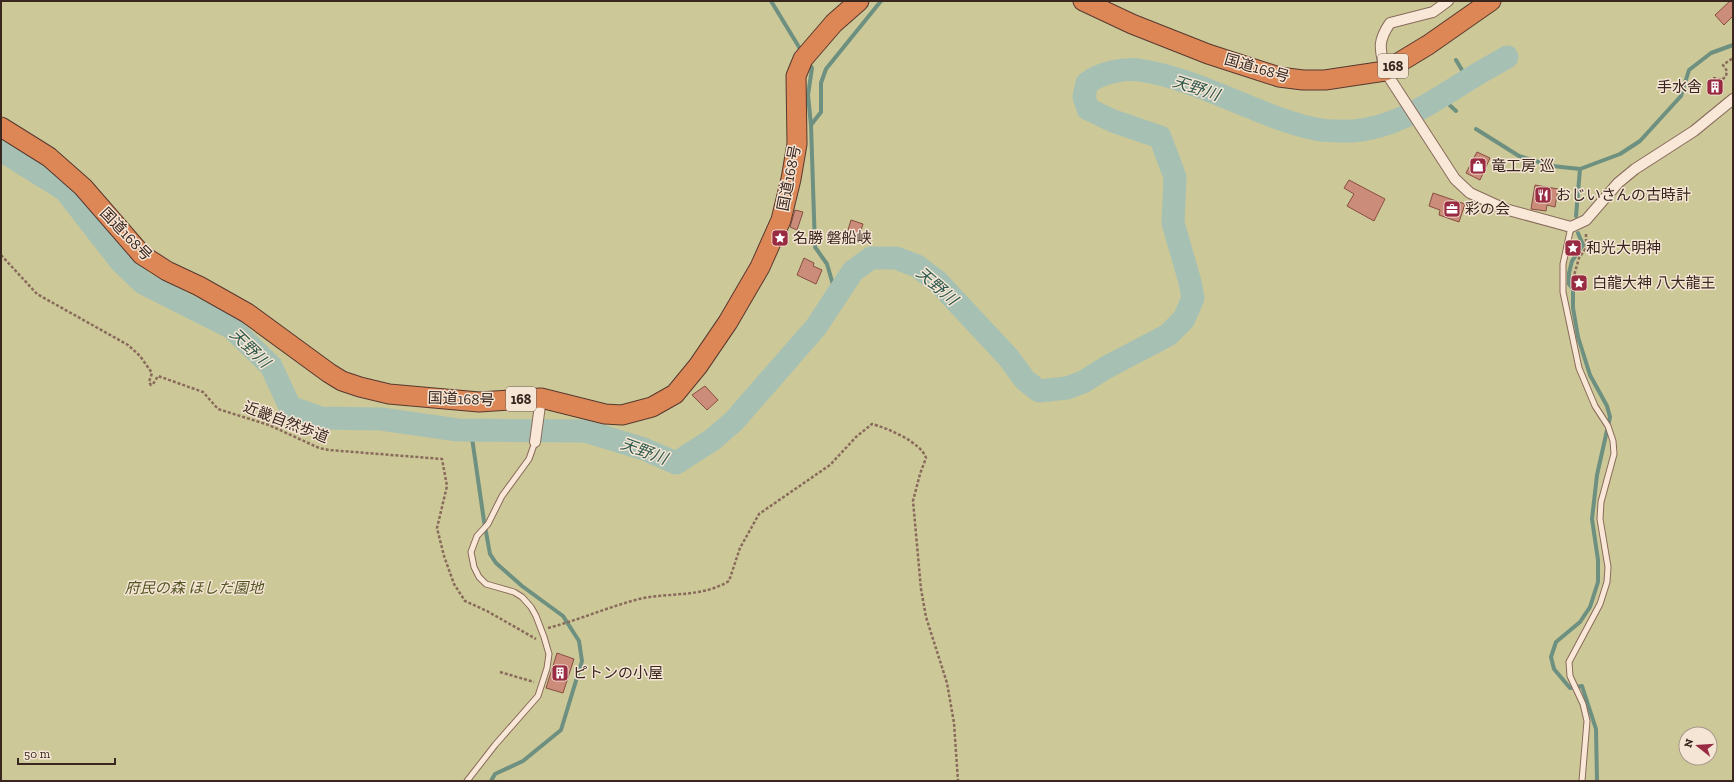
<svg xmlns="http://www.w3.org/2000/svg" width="1734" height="782" viewBox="0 0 1734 782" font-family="'Zilla Slab','Noto Sans JP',serif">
  <rect width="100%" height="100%" fill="#eed9c4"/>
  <path fill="#ccc898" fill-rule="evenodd" d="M1,1H1733V781H1ZM1686,734H1710V758H1686Z"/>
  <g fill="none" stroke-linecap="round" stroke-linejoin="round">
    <path stroke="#6d9080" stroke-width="4" d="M771,1L802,52
      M1456,60L1468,80
      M808,62L812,68L808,95L811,125L815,247L827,264L836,295
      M1441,97L1456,111
      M811,125L821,112V83L826,69L881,1
      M1476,129L1519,156L1552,166L1580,169L1620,154L1640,141L1681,96L1689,70L1711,53L1733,45
      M1576,216L1580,169
      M1578,233L1583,245L1572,261L1569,273V284L1573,289V308L1578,337L1590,375L1607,406L1610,417L1597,475L1592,519L1598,560V582L1590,607L1580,622L1556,642L1551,657L1554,669L1570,688L1582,686L1596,729L1597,781
      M471,431L484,521L490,554L496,563L522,586L563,616L579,641L582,661L561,730L523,761L495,774L491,781"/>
    <path stroke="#a6c1b4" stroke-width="23" d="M1,150L65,190L121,262L143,283L232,328L271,366L290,407L321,418L381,419L458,430L585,431L644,449L676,463L712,440L734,421L816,327L853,271L871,258H896L917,266L938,282L1008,357L1025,380L1039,391L1067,388L1083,382L1107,367L1168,335L1184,319L1193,298L1190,282L1173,223L1175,177L1160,137L1113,121L1088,109L1084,97L1087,83C1101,73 1122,68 1139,70C1199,79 1252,114 1311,128C1324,132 1339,131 1353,131C1396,128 1432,102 1468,80C1480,72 1494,65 1507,57"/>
  </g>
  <path fill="#cc8c7a" stroke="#884e41" d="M1730,1H1733V16L1724,25L1715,15Z
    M1477,152L1490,158L1480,180L1466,173Z
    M1349,180L1385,199L1374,221L1347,206L1354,194L1344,188Z
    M1535,185L1558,189L1555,207L1547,205L1546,211L1531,209Z
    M1433,193L1465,204L1459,222L1439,215L1440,210L1429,206Z
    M795,210L803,212L797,230L790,227Z
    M851,220L863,224L859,237L847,233Z
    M804,258L814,263L813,266L822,270L816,284L797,275Z
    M705,386L718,400L707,410L692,395Z
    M557,653L574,659L563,693L546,688Z"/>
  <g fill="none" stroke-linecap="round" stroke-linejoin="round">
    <g stroke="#896a5b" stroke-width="7">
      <path id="lane" d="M1571,227L1563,264V292L1579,368L1595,406L1608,426L1613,441L1614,454L1601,502L1600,519L1608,567L1607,582L1600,604L1569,662L1570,676L1583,704L1587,721L1582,781
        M467,781L495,745L538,696L547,668L549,654L544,637L536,616L531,607L522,597L514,592L486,584L479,577L474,567L471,552L477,536L488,524L502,496L529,459L535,442"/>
    </g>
    <g stroke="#896a5b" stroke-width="12">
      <path id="street" d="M1448,1L1433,12L1390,23C1377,42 1380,49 1385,71L1455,179L1470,193L1505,209L1571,227L1586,220L1618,183L1635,169L1694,131L1733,99
        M535,442L541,398"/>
    </g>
    <g stroke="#57392f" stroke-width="21">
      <path id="highway" d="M1083,1L1132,24L1208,54L1279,77L1303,80H1325L1385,71L1428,45L1491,1
        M1,127L49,157L83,187L142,255L167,271L199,286L247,313L329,373L342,381L360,387L389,394L479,402L541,398L605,414L622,415L652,407L675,394L698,366L728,322L760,267L781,220L791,179L797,144L796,76L803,59L834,23L859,1"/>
    </g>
    <path stroke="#896a5b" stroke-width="2.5" stroke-dasharray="3 2" stroke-linecap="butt" d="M1709,81L1714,78L1722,80L1726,76L1727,71L1723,65L1733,58
      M1,255L37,294L128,345L140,356L152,373L149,382L151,385L153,384L158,376L203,392L218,409L269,425L319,448L329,450L442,459L447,486L437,528L444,556L454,584L465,601L487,611L536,639
      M1575,286L1577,281L1573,279L1579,258L1586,248V233
      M548,628C579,620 608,607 639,599C670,592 701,598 729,581L740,548L759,514L830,465L856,437L872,424C887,428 921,442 926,458L920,474L913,501L921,589L926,617L947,683L954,723L958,781
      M500,672L534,682"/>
    <use href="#lane" stroke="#f9e8d8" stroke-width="5"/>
    <use href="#street" stroke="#f9e8d8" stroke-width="10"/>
    <use href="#highway" stroke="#dd8656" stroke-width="19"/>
  </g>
  <defs>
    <g id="building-square" transform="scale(0.9)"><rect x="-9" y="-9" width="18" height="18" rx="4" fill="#982b42" stroke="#f5e5d4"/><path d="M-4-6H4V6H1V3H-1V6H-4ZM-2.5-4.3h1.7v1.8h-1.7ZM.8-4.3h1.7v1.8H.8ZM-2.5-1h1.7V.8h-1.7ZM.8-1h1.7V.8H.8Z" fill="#fff"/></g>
    <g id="shop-square" transform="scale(0.9)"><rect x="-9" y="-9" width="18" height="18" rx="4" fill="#982b42" stroke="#f5e5d4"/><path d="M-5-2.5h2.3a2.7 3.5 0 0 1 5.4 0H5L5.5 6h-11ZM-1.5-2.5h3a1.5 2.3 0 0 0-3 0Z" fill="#fff"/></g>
    <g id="restaurant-square" transform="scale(0.9)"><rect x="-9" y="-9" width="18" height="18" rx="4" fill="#982b42" stroke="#f5e5d4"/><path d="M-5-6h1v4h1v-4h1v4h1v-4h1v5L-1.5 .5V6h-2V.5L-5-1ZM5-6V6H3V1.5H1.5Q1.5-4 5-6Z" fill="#fff"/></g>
    <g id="office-square" transform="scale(0.9)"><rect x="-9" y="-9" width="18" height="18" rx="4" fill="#982b42" stroke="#f5e5d4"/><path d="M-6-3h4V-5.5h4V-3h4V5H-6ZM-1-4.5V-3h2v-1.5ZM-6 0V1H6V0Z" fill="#fff"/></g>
    <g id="sight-square" transform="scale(0.9)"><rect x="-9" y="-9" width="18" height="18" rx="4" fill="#982b42" stroke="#f5e5d4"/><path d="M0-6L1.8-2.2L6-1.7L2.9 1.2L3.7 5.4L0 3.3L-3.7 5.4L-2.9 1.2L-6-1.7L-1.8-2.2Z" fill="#fff"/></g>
  </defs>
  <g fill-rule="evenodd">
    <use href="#building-square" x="1715" y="87"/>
    <use href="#shop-square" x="1478" y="166"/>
    <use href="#restaurant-square" x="1543" y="195"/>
    <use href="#office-square" x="1452" y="209"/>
    <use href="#sight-square" x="780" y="238"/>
    <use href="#sight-square" x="1573" y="248"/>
    <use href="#sight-square" x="1579" y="283"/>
    <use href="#building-square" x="560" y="673"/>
  </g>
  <g text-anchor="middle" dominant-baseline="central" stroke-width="3" stroke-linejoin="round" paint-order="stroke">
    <g fill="#f5e5d4" stroke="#715f55" stroke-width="1">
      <rect x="1378" y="54" width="30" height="24" rx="3"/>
      <rect x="506" y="387" width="30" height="24" rx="3"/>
    </g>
    <g font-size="14" font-weight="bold" fill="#39261f">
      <text x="1393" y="66">168</text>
      <text x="521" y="399">168</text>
    </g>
    <g font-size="15" fill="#39261f" stroke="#f5e5d4">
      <text transform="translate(1257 68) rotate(16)">国道168号</text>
      <text transform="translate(789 178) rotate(-79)">国道168号</text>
      <text transform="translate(126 234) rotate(46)">国道168号</text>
      <text transform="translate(461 399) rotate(2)">国道168号</text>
      <text transform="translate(286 422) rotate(21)">近畿自然歩道</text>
    </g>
    <g font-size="15" fill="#39261f" stroke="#f5e5d4" text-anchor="start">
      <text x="1702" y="87" text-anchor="end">手水舎</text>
      <text x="1491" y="166">竜工房 巡</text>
      <text x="1556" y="195">おじいさんの古時計</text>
      <text x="1465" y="209">彩の会</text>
      <text x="793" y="238">名勝 磐船峡</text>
      <text x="1586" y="248">和光大明神</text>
      <text x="1592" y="283">白龍大神 八大龍王</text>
      <text x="573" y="673">ピトンの小屋</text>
    </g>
    <g font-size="15" font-style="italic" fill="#535525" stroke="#f5e5d4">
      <text x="194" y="588">府民の森 ほしだ園地</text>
    </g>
    <g font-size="16" font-style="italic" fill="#2e594d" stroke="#f5e5d4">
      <text transform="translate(1196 88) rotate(18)">天野川</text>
      <text transform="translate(937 286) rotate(41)">天野川</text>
      <text transform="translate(250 348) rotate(44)">天野川</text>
      <text transform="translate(644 451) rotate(20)">天野川</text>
    </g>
  </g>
  <rect width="1734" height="782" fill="none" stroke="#39261f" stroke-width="4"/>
  <g transform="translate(1698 746) rotate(287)"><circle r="19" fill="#f5e5d4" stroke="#aa998c"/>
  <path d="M0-3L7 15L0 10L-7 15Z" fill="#982b42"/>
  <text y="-6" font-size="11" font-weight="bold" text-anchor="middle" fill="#39261f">N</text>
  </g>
  <path d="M18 758v6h97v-6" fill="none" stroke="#39261f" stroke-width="2"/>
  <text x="24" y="758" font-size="12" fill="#39261f" stroke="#f5e5d4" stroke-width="3" paint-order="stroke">50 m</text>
</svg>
